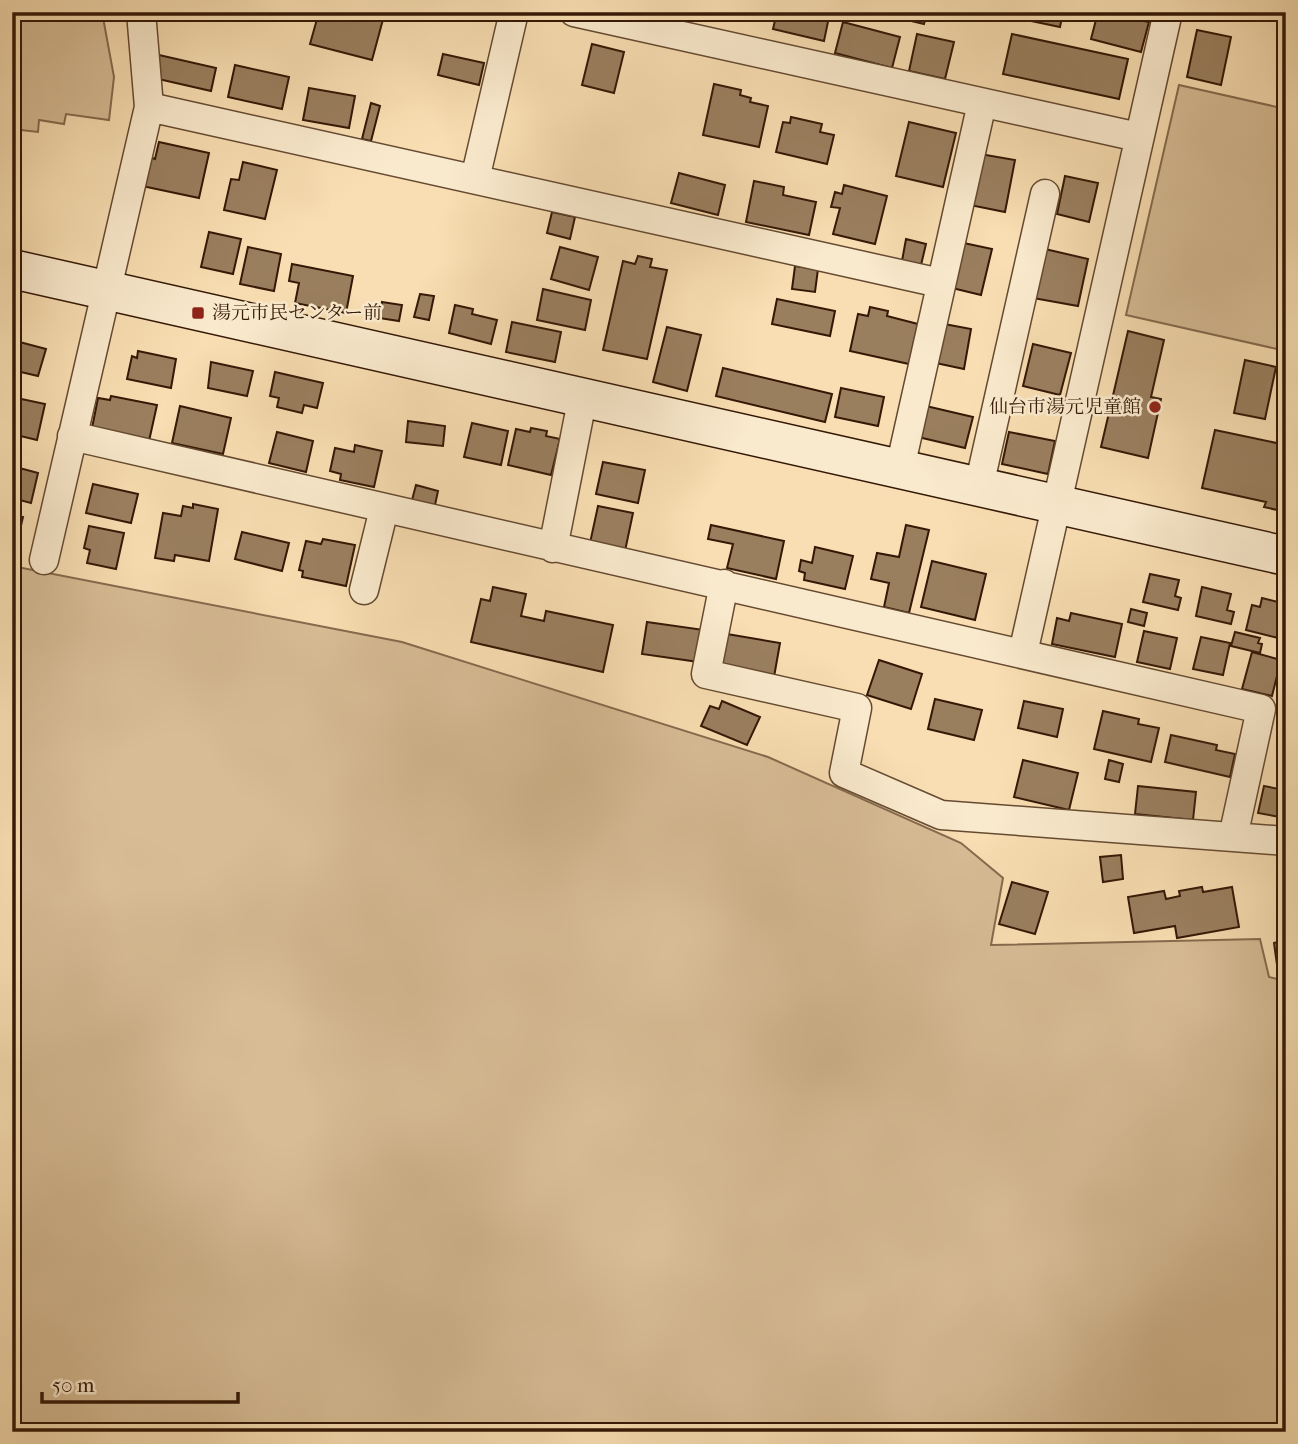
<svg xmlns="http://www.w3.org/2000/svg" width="1298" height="1444" viewBox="0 0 1298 1444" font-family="'IM FELL French Canon','Noto Serif JP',serif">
  <rect width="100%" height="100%" fill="#f8deb2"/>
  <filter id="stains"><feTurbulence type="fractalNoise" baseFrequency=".00286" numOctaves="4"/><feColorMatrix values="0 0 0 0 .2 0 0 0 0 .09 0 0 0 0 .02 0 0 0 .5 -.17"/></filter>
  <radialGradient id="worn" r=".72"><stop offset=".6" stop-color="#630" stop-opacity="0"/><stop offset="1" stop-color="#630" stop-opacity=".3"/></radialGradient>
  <path fill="#d7bc95" stroke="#866a4e" stroke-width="2" d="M12,12H102L114,77L109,120L66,114L64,124L39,120L38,132L12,129Z
    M1179,85L1286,109V351L1126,315Z
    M12,566L402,642L768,757L961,843L1003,878L991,945L1260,939L1269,977L1286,981V1432H12Z"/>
  <path fill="#9a7f5f" stroke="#341806" stroke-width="2" d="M319,12H385L372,60L310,44Z
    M777,12H830L824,41L773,29Z
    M905,12H927L924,24L903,19Z
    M997,12H1022L1020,18Z
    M1033,12H1063L1060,27L1031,21Z
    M1098,12L1149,22L1141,52L1091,39Z
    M843,22L900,37L892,68L835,53Z
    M1197,30L1231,37L1221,85L1187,77Z
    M917,34L954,42L945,79L909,71Z
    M1012,34L1128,59L1119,99L1003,74Z
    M592,44L624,52L614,93L582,85Z
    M443,54L484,63L479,85L438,75Z
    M159,55L216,68L211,91L154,78Z
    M235,65L289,77L282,109L228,97Z
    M714,84L741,90L740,95L751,98L750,102L768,106L759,147L703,135Z
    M309,88L355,96L349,128L303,120Z
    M371,103L380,106L371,141L362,139Z
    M791,117L822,124L820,132L834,135L827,164L776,152L783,122L790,123Z
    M909,122L956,133L943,187L896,176Z
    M159,142L209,153L199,198L142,186L149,157L155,159Z
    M980,154L1015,160L1005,212L970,205Z
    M243,162L277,170L265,219L224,210L231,179L239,180Z
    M679,173L725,185L718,215L671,203Z
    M1065,176L1098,183L1089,222L1057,214Z
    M754,181L784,187L783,195L816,202L809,235L746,222Z
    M844,185L887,196L875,244L833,234L840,208L831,207L835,192L842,194Z
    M552,212L575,217L570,239L547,233Z
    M209,232L241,239L233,274L201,267Z
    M906,239L926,244L921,265L902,261Z
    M959,242L992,249L981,295L948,287Z
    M248,247L281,254L274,291L240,284Z
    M560,247L598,257L589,290L551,279Z
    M1045,249L1088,259L1078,306L1033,298Z
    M638,256L652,259L650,267L667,270L647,359L603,350L623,261L635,264Z
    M292,264L353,276L346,313L295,303L299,283L289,281Z
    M795,266L818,269L815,292L792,289Z
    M543,289L591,300L585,330L537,320Z
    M420,294L434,296L429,320L414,317Z
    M777,299L835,311L830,336L772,324Z
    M382,302L402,305L399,321L379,318Z
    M455,305L473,309L472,314L497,320L491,344L449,333Z
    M870,307L888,311L887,316L918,324L909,364L850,351L858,314L868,316Z
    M512,322L561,332L555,362L506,352Z
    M939,323L971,329L964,369L931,362Z
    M667,327L701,335L687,391L653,382Z
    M1128,331L1164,340L1151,397L1161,399L1148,458L1101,447Z
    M12,340L46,349L38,376L12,370Z
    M1033,344L1071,353L1060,395L1023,386Z
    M138,351L176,359L171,388L127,379L132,356L137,358Z
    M1245,360L1276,367L1265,419L1234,413Z
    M211,362L253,371L247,396L208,388Z
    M723,368L832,394L825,422L716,396Z
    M275,372L323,383L317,408L304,405L302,413L277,407L279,398L270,396Z
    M841,388L884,397L878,426L835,417Z
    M111,396L157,405L149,441L92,428L98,398L110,400Z
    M12,397L45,404L37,440L12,434Z
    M180,406L231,418L223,454L172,443Z
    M926,406L973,417L965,448L918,437Z
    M408,421L445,426L443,446L406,442Z
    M472,423L508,431L501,465L464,457Z
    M531,428L547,431L546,436L560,439L551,475L508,465L516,429L530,432Z
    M1215,430L1286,445V512L1264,507L1266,502L1202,488Z
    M277,432L313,441L306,472L269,463Z
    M1009,432L1055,441L1048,474L1002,464Z
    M355,445L382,451L374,487L340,480L341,474L330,471L335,448L354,452Z
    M603,462L645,470L638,503L596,494Z
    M12,466L38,473L31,503L12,498Z
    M93,484L138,494L131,523L86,513Z
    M416,485L438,491L435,505L412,500Z
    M193,504L218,509L209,561L175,555L174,561L155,558L163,513L181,516L183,506L193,508Z
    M598,506L633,513L625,551L590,543Z
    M12,515L23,517L15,551L12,550Z
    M711,525L784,541L776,579L727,568L733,544L708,539Z
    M906,525L929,530L909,613L884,607L889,583L871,579L877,553L899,557Z
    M89,526L124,533L116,569L87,563L90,550L84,548Z
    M242,532L289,543L282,571L235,559Z
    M323,539L355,545L346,586L302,577L303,571L299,570L306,541L321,544Z
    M815,547L853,556L845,589L804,580L805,573L799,571L801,560L812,563Z
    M932,561L986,574L975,620L921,607Z
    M1150,574L1179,580L1175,596L1181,598L1178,610L1143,602Z
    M493,587L526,594L521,616L544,621L546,611L613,625L603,672L471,642L481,599L490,601Z
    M1202,587L1231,594L1227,610L1234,612L1231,624L1196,616Z
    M1262,598L1286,604V640L1246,630L1252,605L1260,607Z
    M1131,609L1147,613L1144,626L1128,622Z
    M1071,613L1122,624L1115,657L1052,644L1057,618L1069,621Z
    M647,622L704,630L699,662L642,654Z
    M1144,631L1177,638L1170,669L1137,662Z
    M1235,632L1260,638L1258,643L1262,644L1260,653L1231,646Z
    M727,634L780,643L774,677L721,668Z
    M1201,637L1230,643L1223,675L1193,669Z
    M1252,652L1281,660L1272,696L1242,689Z
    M879,660L922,674L911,709L867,695Z
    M1286,678V698L1281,697Z
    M935,699L982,710L974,740L928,729Z
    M722,701L760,717L747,745L701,726L710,706L719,709Z
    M1024,701L1063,709L1057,737L1018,728Z
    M1103,711L1139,719L1138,724L1159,728L1151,762L1094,749Z
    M1286,722V746L1280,745Z
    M1171,735L1217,745L1216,750L1235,754L1230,777L1165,762Z
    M1023,760L1078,773L1069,810L1014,797Z
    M1109,760L1123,764L1119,782L1105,779Z
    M1138,786L1196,792L1193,820L1135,814Z
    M1264,786L1284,790L1286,818L1258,813Z
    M1121,855L1123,879L1103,882L1100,857Z
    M1012,882L1048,892L1035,934L999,924Z
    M1202,887L1203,892L1232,887L1239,927L1177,938L1175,926L1134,933L1128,897L1164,891L1166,899L1180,896L1179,891Z
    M1286,933V964L1277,965L1274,943L1281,941L1280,934Z"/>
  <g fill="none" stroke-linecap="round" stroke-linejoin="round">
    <g stroke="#654a31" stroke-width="31">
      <path id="street" d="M574,12L1138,137
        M149,107L940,283
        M475,179L514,12
        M72,436L1261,709L1233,837
        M900,468L982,103
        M979,486L1045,194
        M553,548L583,396
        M44,560L149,107L141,12
        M724,584L706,674L857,708L844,773L941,815L1286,841
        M364,590L384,509
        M1023,653L1168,12"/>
    </g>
    <g stroke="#341806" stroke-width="41">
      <path id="secondary" d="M12,269L1286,556"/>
    </g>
    <use href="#street" stroke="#faeacd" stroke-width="28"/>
    <use href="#secondary" stroke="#faeacd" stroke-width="38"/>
  </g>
  <g fill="#8f2418" stroke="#faeacd" stroke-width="2.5">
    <rect x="191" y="306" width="14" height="14" rx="3.5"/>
    <circle cx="1155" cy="407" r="7"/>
  </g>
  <g text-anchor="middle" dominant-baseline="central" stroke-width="5" stroke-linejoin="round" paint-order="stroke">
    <g font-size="19" fill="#341806" stroke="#faeacd" text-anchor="start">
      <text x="212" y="313">湯元市民センター前</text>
      <text x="1141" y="407" text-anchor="end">仙台市湯元児童館</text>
    </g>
  </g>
  <rect width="1298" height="1444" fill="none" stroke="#f8deb2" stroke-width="42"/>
  <rect x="14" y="14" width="1270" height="1416" fill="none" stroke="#341806" stroke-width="3.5"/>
  <rect x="21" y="21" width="1256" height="1402" fill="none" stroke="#341806" stroke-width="2"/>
  <path d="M42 1392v10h196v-10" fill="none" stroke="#341806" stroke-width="3.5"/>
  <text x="52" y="1392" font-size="21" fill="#341806" stroke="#faeacd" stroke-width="5" paint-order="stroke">50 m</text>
  <rect width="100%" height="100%" filter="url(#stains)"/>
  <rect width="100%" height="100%" fill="url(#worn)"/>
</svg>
